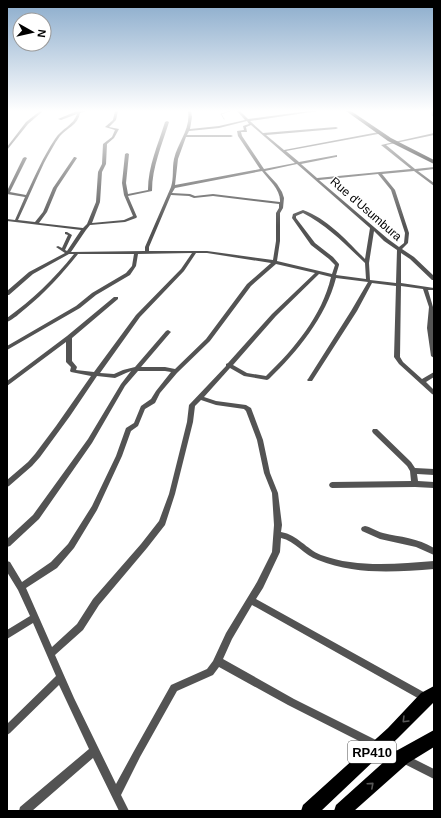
<svg xmlns="http://www.w3.org/2000/svg" width="441" height="818" viewBox="0 0 441 818" font-family="Arial,sans-serif">
  <rect width="100%" height="100%" fill="#fff"/>
  <g fill="none" stroke-linecap="round" stroke-linejoin="round">
    <path stroke="#a1a1a1" stroke-width="1" d="M224,119L221,114L230,111"/>
    <path fill="#535353" fill-rule="evenodd" d="M40,111H43L28,124L7,150V147L26,122Z
      M77,111H86L80,113C78,125 67,128 60,136C54,144 49,154 44,163C35,182 27,201 18,220L35,222L43,212L53,188L74,157H75L77,158L57,188L47,212L39,223L83,228L87,224L96,202L98,172L102,164L103,144L112,137L115,130L105,127L113,120L115,111H118L116,120L109,127L119,129L114,138L107,144L106,164L102,172L100,202L92,223L124,220L133,216L124,195L122,183L125,154L127,153L129,154L126,183L128,194L148,190C148,166 158,145 165,122L167,121L169,122C162,145 152,167 152,191L128,196L137,217L136,218L125,222L90,225L86,230L71,252L145,251V247L171,187C174,178 172,168 174,159C178,142 191,129 188,111H191L192,117L190,129L219,126L245,120L237,111H240L248,119L309,111H318L250,121L263,133L336,127L338,128L336,129L266,135L284,150L379,132L380,133L378,134L286,151L299,162L337,155V157H336L301,164L317,178L411,169L381,145L434,133V135L386,145L415,169L434,167V169L418,171L434,183V186L414,171L382,174L395,190L409,233L408,243L402,249L414,257L434,276V280H432L410,259L401,253V283L434,288V290H428L433,307V328L434,338V358L431,356L427,328L429,307L423,289L401,286L400,357L403,362L422,379L434,372V377L426,382L434,390V395L432,394L399,364L394,357L396,286L372,283L357,311L312,381H308L307,380L308,379L351,311L368,282L336,278C326,317 297,352 269,379L267,380L244,376L230,368L204,397L216,401L246,405L251,408L263,440L270,473L278,493L282,525L281,532C298,535 306,549 321,555C356,568 397,564 434,561V569C395,572 355,575 318,560C304,555 295,541 281,538L280,552L263,588L256,599L429,695L430,698L429,701L426,702L423,701L252,605L232,639L223,659L294,699L434,769V779L288,705L219,667L213,675L177,691L140,757L121,795L129,811H119L93,758L32,811H19L20,807L89,749L59,685L10,733L7,735V724L56,676L33,623L7,639V630L30,616L18,590L7,572V561L10,562L22,582L51,562L68,544L92,506L116,456L126,428L134,423L141,406L151,399L156,391L171,372L165,371H138L125,386L92,443L39,519L10,546L7,547V539L33,515L88,439L121,384L131,371L126,373L115,378L97,376L70,416L40,457L32,466L9,486L7,487V480L28,462L35,454L56,426L91,376L71,372L70,371L71,367L66,362V342L7,386V381L67,336L114,297H118V299L72,338V361L77,367L76,370L94,372L136,315L181,269L192,253L138,254L136,266L130,275L96,295L80,308L7,350V346L76,306L92,293L126,273L132,266L134,254H78C62,274 45,293 25,309C20,313 14,319 7,322V318C32,300 54,279 74,254H69L33,274L9,295H7V291L29,272L65,253L56,247L58,246L62,248L68,235L65,234V232H67L72,235L65,250L67,251L81,230L7,221V219L15,220L25,197L7,194V191L23,158L25,157L27,158L10,192L26,195C35,176 43,157 55,139C61,129 74,125 77,114L61,120L58,119ZM247,121L249,124L243,126L244,130L237,131L238,136L260,169L175,185L178,159L186,137H231L233,136L231,135H187L189,131L219,128ZM251,125L295,163L264,169L242,136L241,132H247L246,127ZM297,164L370,228L365,259C347,241 328,219 303,210L293,214L292,218L311,245L329,259L335,265L332,274L277,261L280,241V213L283,208L284,198L282,192L277,184L265,171ZM262,171C269,180 281,190 280,202L213,194L195,196L190,194L172,193L175,188ZM378,174L391,190L405,233L404,243L399,247L388,239L319,180ZM171,195L189,196L194,198L213,196L279,204V208L276,213V241L273,260L207,251H149V247ZM303,213C327,225 346,245 365,263L366,279L336,275L339,265V264L333,257L315,243L296,218V216ZM374,231L384,241L397,250L396,283L370,280L369,263ZM196,253H207L271,263L247,284L206,339L175,369L165,367H141L170,333L171,332L168,330L166,331L135,367L123,370L114,374L100,373L140,317L184,271ZM276,264L315,273L272,314L228,363L226,364V366L189,405L187,422L169,494L159,521L141,544L93,599L77,624L52,647L26,588L57,568L74,548L97,510L122,456L131,431L138,426L145,409L155,403L160,393L177,373L210,341L251,286ZM319,274L331,277C322,316 294,349 266,376L247,373L233,365L276,316ZM201,400L216,405L244,409L246,411L257,440L264,473L272,493L274,525L272,552L257,582L226,633L213,661L207,669L171,685L134,751L116,784L74,698L55,655L83,630L99,605L147,548L165,525L175,494L193,422L195,406Z
      M431,111H434V117L432,116Z
      M373,429H377L411,462L415,468L434,469V475L417,474L418,481L434,482V488L415,487L332,488L330,487L329,485L330,483L332,482L411,481L410,471L407,466L373,433L372,431Z
      M365,526C371,527 376,531 383,533C400,537 418,538 434,548V555L416,547L380,539L362,531L361,529L362,527Z"/>
    <path fill="#000" fill-rule="evenodd" d="M346,111H351L391,138L434,160V164L388,141Z
      M434,686V702L398,738L321,811H301L303,805L388,728L421,693Z
      M434,730V747L408,763L354,811H334L336,805L396,751Z"/>
  </g>
  <defs><path id="oneway-chevron" d="M-2-3.5L2.5 0L-2 3.5" fill="none" stroke-width="1.6" stroke-linecap="round" stroke-linejoin="round"/></defs>
  <g stroke="#595959">
    <use href="#oneway-chevron" transform="translate(405 720) rotate(135)"/>
    <use href="#oneway-chevron" transform="translate(371 785) rotate(-42)"/>
  </g>
  <linearGradient id="sky" x2="0" y2="1"><stop stop-color="#8baccc"/><stop offset="0.49" stop-color="#fff"/><stop offset="1" stop-color="#fff" stop-opacity="0"/></linearGradient>
  <rect width="441" height="226" fill="url(#sky)"/>
  <g text-anchor="middle" dominant-baseline="central" stroke-width="3" stroke-linejoin="round" paint-order="stroke">
    <g font-size="12" fill="#000" stroke="#fff">
      <text transform="translate(366 209) rotate(41)">Rue d'Usumbura</text>
    </g>
    <rect fill="#fff" stroke="#4c4c4c" stroke-width="1" x="348" y="741" width="48" height="22" rx="3"/>
    <g font-size="13" font-weight="bold" fill="#000">
      <text x="372" y="752">RP410</text>
    </g>
  </g>
  <rect width="441" height="818" fill="none" stroke="#000000" stroke-width="16"/>
  <g transform="translate(32 32) rotate(98)"><circle r="19" fill="#ffffff" stroke="#999999"/>
  <path d="M0-3L7 15L0 10L-7 15Z" fill="#000000"/>
  <text y="-6" font-size="11" font-weight="bold" text-anchor="middle" fill="#000000">N</text>
  </g>
</svg>
